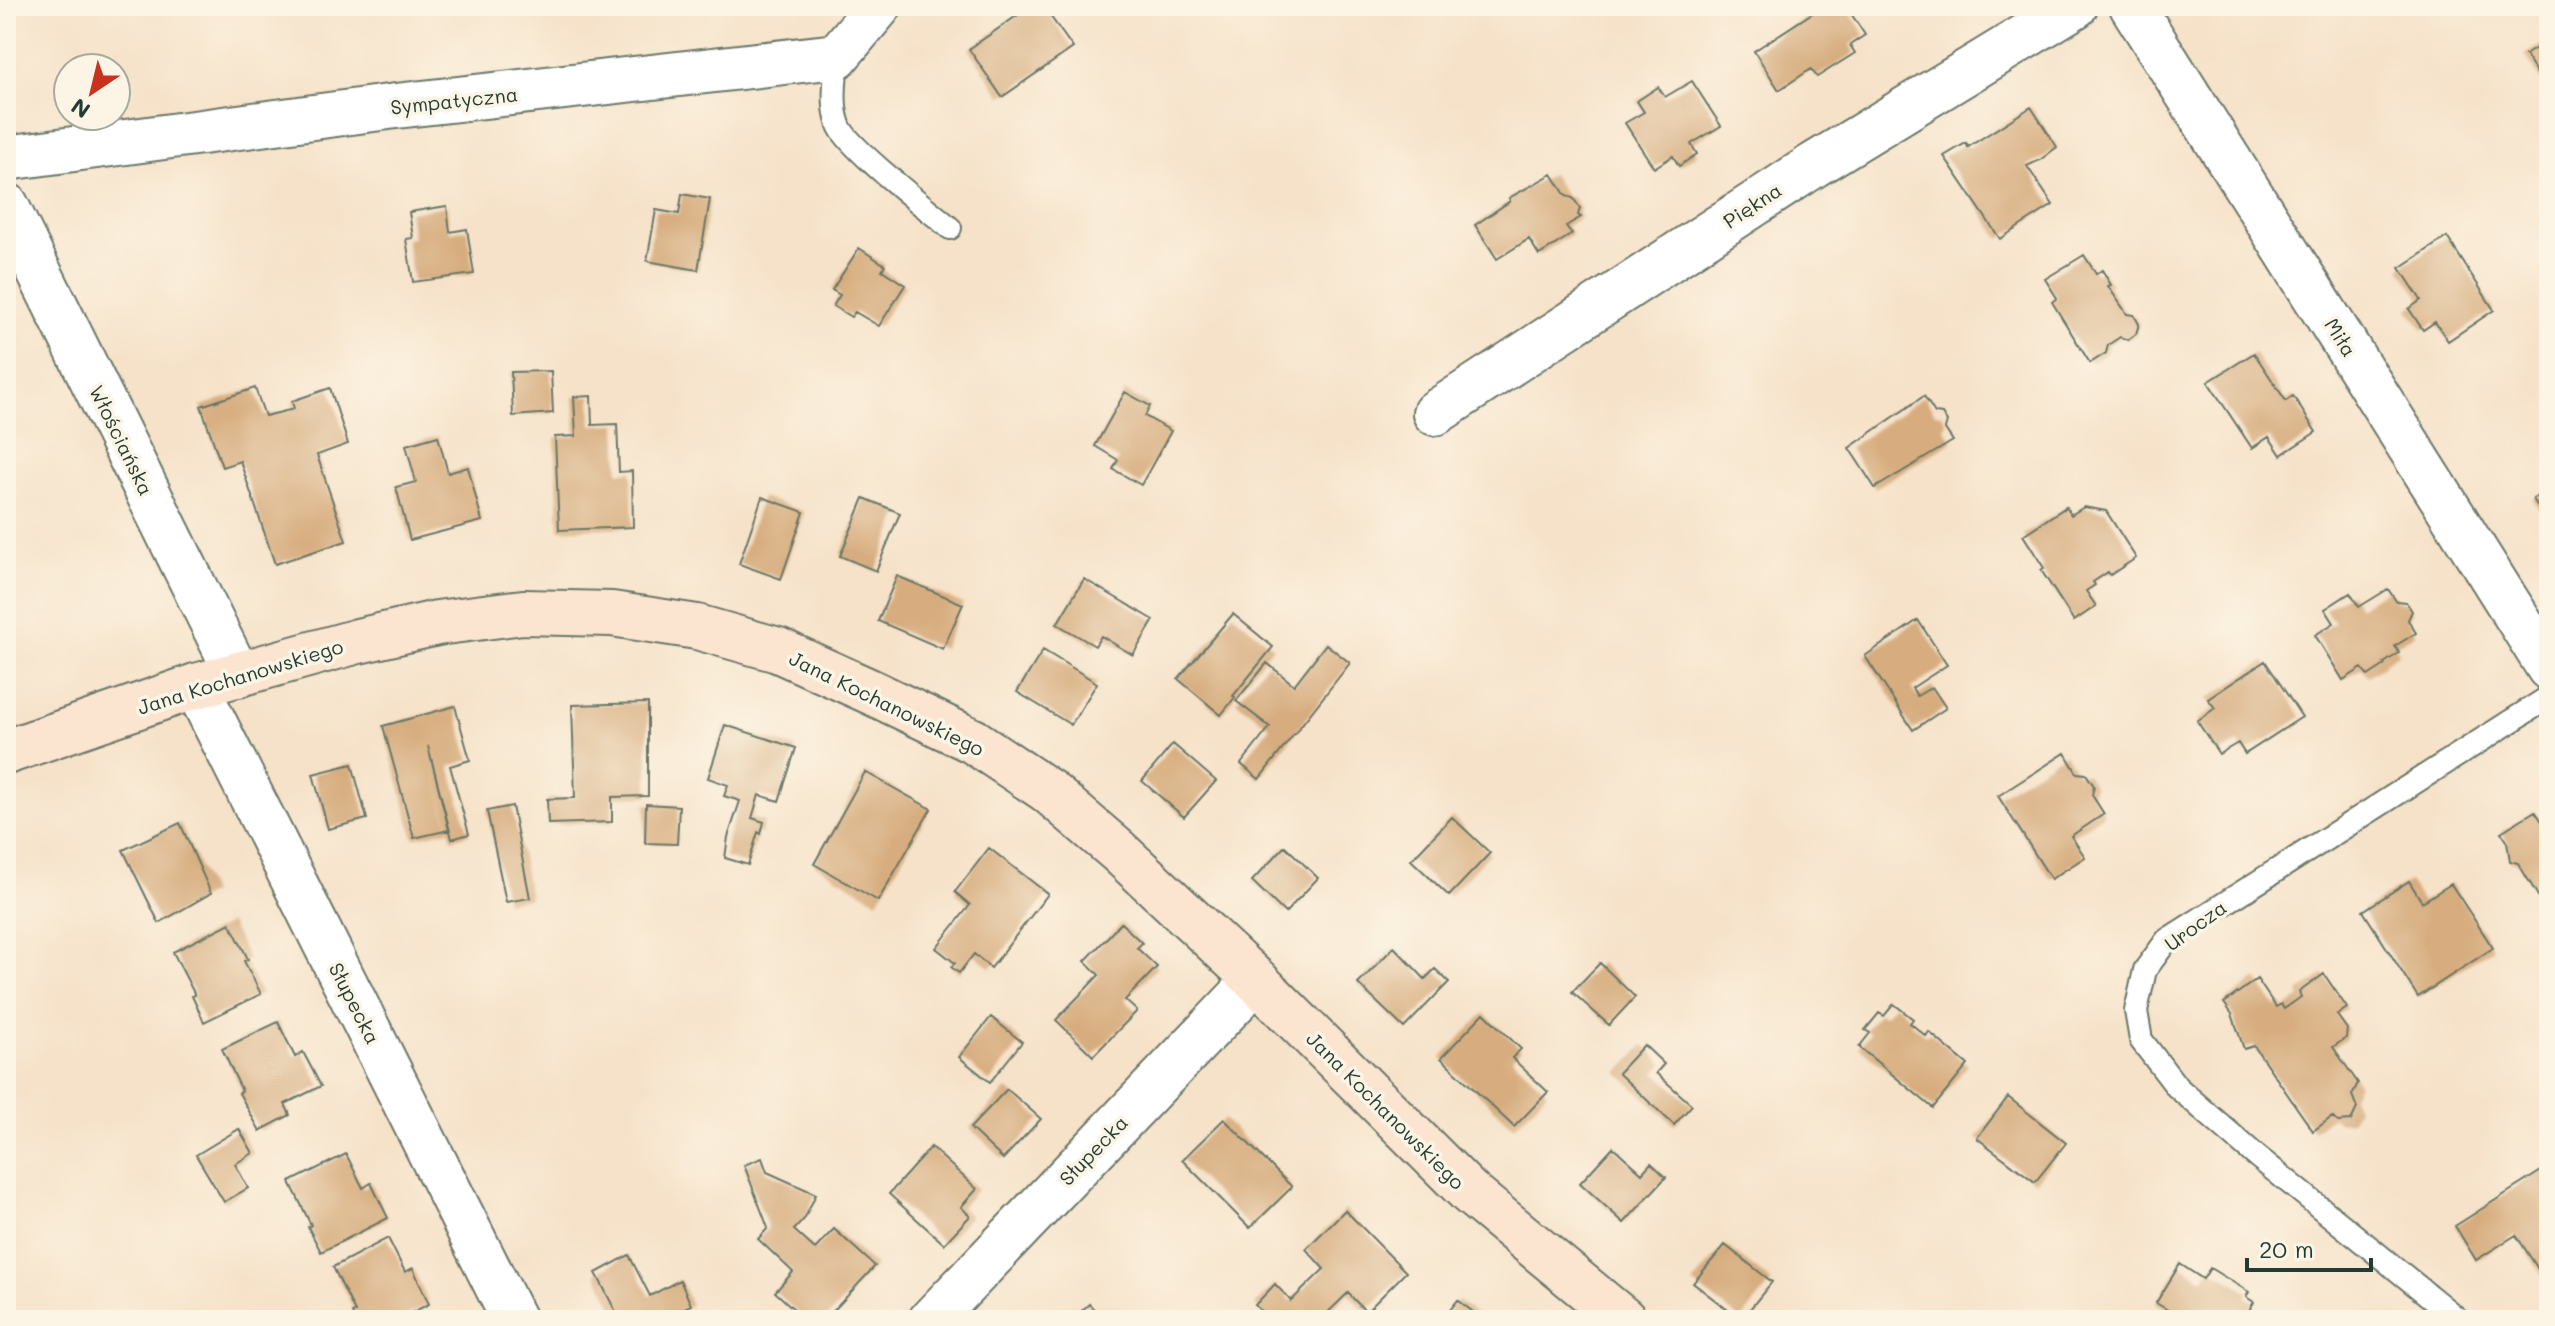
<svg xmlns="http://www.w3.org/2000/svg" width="2555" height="1326" viewBox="0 0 2555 1326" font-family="Mali,sans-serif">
  <rect width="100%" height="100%" fill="#fcf5e5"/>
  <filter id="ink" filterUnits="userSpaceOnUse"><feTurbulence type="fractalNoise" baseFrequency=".0125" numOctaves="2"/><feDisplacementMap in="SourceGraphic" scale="16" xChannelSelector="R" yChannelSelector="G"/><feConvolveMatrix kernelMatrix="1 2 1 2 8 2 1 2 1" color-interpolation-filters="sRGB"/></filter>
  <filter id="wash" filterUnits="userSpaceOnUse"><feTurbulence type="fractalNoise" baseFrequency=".006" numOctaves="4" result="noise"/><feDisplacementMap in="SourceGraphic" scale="32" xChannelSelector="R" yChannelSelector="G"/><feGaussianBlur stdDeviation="1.8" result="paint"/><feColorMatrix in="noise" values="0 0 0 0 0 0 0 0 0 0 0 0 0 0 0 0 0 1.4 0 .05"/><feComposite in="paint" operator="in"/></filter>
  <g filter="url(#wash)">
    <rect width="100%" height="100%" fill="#f6e2c9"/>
    <g id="blocks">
      <path fill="#d7ad7f" d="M1031,6H1043L1073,48L1002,97L969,49Z
        M1823,6H1846L1865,35L1850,45L1855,53L1817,77L1811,69L1779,90L1754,51Z
        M2549,40V92L2525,55Z
        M1692,81L1721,126L1691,144L1697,154L1679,166L1673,156L1654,168L1625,123L1644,112L1637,101L1658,87L1665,97Z
        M2031,107L2057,147L2040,160L2027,166L2053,205L2000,239L1944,156L1966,143L1968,147Z
        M1552,174L1566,196L1573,198L1580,208L1578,215L1581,217L1566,226L1572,234L1539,255L1529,239L1497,259L1475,225L1510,201L1509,198Z
        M682,194L710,199L698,270L647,261L656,210L679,214Z
        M447,206L450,232L467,229L474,274L413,282L406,239L413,238L409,212Z
        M2447,237L2494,310L2448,341L2435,322L2423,330L2409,309L2421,300L2400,268Z
        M859,248L885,265L882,270L905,285L879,326L855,312L851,317L833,306L840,295L832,290Z
        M2084,255L2096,274L2102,270L2111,285L2108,286L2127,314L2134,315L2139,324L2136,334L2128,340L2120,337L2108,345L2106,353L2090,363L2052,302L2057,298L2045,279Z
        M2254,353L2286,401L2293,396L2316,432L2281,455L2269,437L2252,448L2208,382Z
        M551,371L553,413L513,416L511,372Z
        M255,388L265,416L294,409L292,401L330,388L348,444L317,455L346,541L275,564L240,461L222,467L201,406Z
        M1125,392L1150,406L1145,416L1171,431L1141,485L1113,469L1118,460L1095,446Z
        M591,396L592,425L617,424L619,472L632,471L633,527L559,530L555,437L576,436L574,397Z
        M1924,396L1935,413L1942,414L1947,422L1945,429L1953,441L1875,488L1849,448Z
        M438,436L448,473L468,467L482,521L410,540L396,487L416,482L406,445Z
        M2549,489V524L2533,499Z
        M762,497L804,512L781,579L739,564Z
        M864,498L900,513L876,571L840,556Z
        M2066,507L2071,515L2084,507L2106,511L2136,558L2110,575L2108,572L2093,582L2095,585L2086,591L2096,606L2074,621L2041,570L2044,568L2023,535Z
        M897,576L963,604L943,649L878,621Z
        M1084,579L1154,620L1133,655L1101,636L1095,646L1057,624Z
        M2388,589L2396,601L2406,602L2412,611L2408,620L2416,633L2395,646L2399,653L2384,663L2385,665L2368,676L2362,668L2343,680L2315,635L2334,623L2325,609L2350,593L2359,607Z
        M1233,614L1273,647L1233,696L1235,697L1221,715L1178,679Z
        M1918,620L1947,665L1912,688L1917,696L1932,687L1946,708L1913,730L1865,656Z
        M1326,644L1350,663L1259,779L1241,764L1270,727L1236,701L1267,663L1294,685Z
        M1043,650L1097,683L1071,725L1017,692Z
        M2265,661L2302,717L2245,754L2238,743L2219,754L2197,721L2215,708L2208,699Z
        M648,703V796L612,797V822L548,824L547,799L575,798L572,705Z
        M455,706L470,760L450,766L469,834L452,839L428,746L449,830L414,838L383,726Z
        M725,725L796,748L779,801L759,795L752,818L764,822L761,834L758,832L748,865L725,858L728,837L740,801L724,796L728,785L708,778Z
        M1173,744L1216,781L1184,817L1142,781Z
        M2065,753L2077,773L2086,774L2094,786L2092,795L2104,814L2071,836L2085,857L2051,879L1998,796Z
        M352,764L367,819L328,829L313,774Z
        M865,772L931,809L878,901L814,864Z
        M646,804L679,806L677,844L645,843Z
        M512,806L530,898L506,902L487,811Z
        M2535,811L2549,832V914L2518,863L2510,861L2507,841L2501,832Z
        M1452,817L1490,853L1449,896L1411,860Z
        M180,823L211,893L159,923L123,850Z
        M1285,846L1318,878L1285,913L1252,881Z
        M989,848L1048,894L991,968L974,954L959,973L951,967L955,963L936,948L970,905L955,892Z
        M2409,881L2422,902L2451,884L2493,948L2418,997L2363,911Z
        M230,923L248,959L244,961L261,994L204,1022L192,996L195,995L173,952Z
        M1121,923L1142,943L1137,948L1157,967L1125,1000L1137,1011L1093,1056L1056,1020L1099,975L1085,961Z
        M1394,947L1425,979L1435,969L1449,982L1404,1028L1358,984Z
        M1600,963L1635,997L1609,1025L1572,992Z
        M2324,974L2347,1008L2337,1015L2347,1029L2346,1038L2333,1047L2358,1083L2352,1095L2357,1108L2351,1121L2338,1122L2332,1117L2313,1131L2254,1046L2244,1049L2232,1014L2224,1003L2257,979L2276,1007L2281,1004L2284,1009L2301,997L2299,992Z
        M1894,1004L1913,1019L1910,1023L1926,1036L1929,1032L1968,1065L1933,1108L1859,1047L1870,1033L1865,1030L1879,1013L1884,1016Z
        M1484,1013L1521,1049L1512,1058L1548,1092L1514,1127L1441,1058Z
        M991,1017L1022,1042L990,1082L959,1057Z
        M278,1022L295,1057L303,1052L321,1086L285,1104L290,1115L260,1131L239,1093L242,1091L222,1049Z
        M1644,1045L1664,1064L1656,1073L1692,1105L1674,1125L1618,1073Z
        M1007,1089L1041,1119L1003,1159L970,1128Z
        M2008,1097L2066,1143L2035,1182L1977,1138Z
        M1224,1119L1292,1187L1250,1228L1182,1160Z
        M239,1129L253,1153L235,1164L248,1188L224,1202L196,1155Z
        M931,1147L977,1189L961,1207L970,1216L944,1244L889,1194Z
        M1613,1147L1642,1173L1651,1163L1666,1177L1624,1223L1580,1183Z
        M346,1154L363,1188L371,1183L388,1218L321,1252L308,1227L311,1225L290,1182Z
        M762,1158L767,1172L816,1194L805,1218L794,1230L815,1249L834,1229L875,1266L825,1320H806L775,1292L793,1272L758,1239L768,1228L744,1165Z
        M2549,1166V1275L2544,1278L2516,1235L2476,1260L2455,1226Z
        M1345,1210L1406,1272L1366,1312L1348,1293L1320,1320H1308L1301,1313L1294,1320H1270L1255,1305L1275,1284L1291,1301L1324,1269L1306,1249Z
        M388,1238L405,1272L413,1268L429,1304L397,1320H355L352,1313L355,1312L333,1267Z
        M1725,1245L1772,1282L1741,1320L1693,1283Z
        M629,1255L650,1296L680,1280L691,1305L675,1312L679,1320H620L596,1273Z
        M2180,1264L2203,1279L2210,1268L2249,1292L2246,1297L2254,1302L2243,1320H2169L2173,1313L2156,1303Z
        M1458,1300L1483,1320H1442Z
        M1089,1304L1104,1320H1072Z"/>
    </g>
  </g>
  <g filter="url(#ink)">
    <use href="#blocks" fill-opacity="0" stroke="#6a7768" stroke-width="2"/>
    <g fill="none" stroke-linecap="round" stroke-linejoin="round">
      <g stroke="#6a7768" stroke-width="26">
        <path id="lane" d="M837,56C836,78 831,104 839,125C846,146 929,210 950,228
          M2459,1320L2254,1154L2177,1087L2141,1040L2136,1011L2145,970L2167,940L2549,697"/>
      </g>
      <g stroke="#6a7768" stroke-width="48">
        <path id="street" d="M2132,6L2549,668
          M6,158L396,106L837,56L879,6
          M6,205L238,675
          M1435,413L1814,165L2075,6
          M196,686L514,1320
          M931,1320L1256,980"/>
      </g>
      <g stroke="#6a7768" stroke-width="48">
        <path id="secondary" d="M6,752L196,686L358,641L437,623L523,612L612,614L697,627L778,650L869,691L973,741L1048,791L1118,851L1256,980L1470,1193L1624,1320"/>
      </g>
      <use href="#lane" stroke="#fff" stroke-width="22"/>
      <use href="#street" stroke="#fff" stroke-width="44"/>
      <use href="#secondary" stroke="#fce5d0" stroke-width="44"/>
    </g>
  </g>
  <g text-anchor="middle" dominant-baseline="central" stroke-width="7" stroke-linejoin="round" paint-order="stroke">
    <g font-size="20" fill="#1f3d34" stroke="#fcf5e5">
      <text transform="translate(454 100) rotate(-6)">Sympatyczna</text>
      <text transform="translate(1752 205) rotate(-33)">Piękna</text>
      <text transform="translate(2341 337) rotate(58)">Miła</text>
      <text transform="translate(122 440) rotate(64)">Włościańska</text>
      <text transform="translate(240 676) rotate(-17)">Jana Kochanowskiego</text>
      <text transform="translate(887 703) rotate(26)">Jana Kochanowskiego</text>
      <text transform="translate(2195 925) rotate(-36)">Urocza</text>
      <text transform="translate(355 1003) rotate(63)">Słupecka</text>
      <text transform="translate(1386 1110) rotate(45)">Jana Kochanowskiego</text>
      <text transform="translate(1093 1150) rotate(-46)">Słupecka</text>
    </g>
  </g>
  <rect width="2555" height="1326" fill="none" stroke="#fcf5e5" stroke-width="32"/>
  <g transform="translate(92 92) rotate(215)"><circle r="38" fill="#fcf5e5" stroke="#a4ab9e" stroke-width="2"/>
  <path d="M0-6L14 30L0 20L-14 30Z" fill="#c8321e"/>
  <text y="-12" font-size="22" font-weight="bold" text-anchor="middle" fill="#1f3d34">N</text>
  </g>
  <path d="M2247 1258v12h124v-12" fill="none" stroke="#1f3d34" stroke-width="4"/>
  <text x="2259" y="1258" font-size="24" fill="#1f3d34" stroke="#fcf5e5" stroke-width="6" paint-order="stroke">20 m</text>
</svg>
